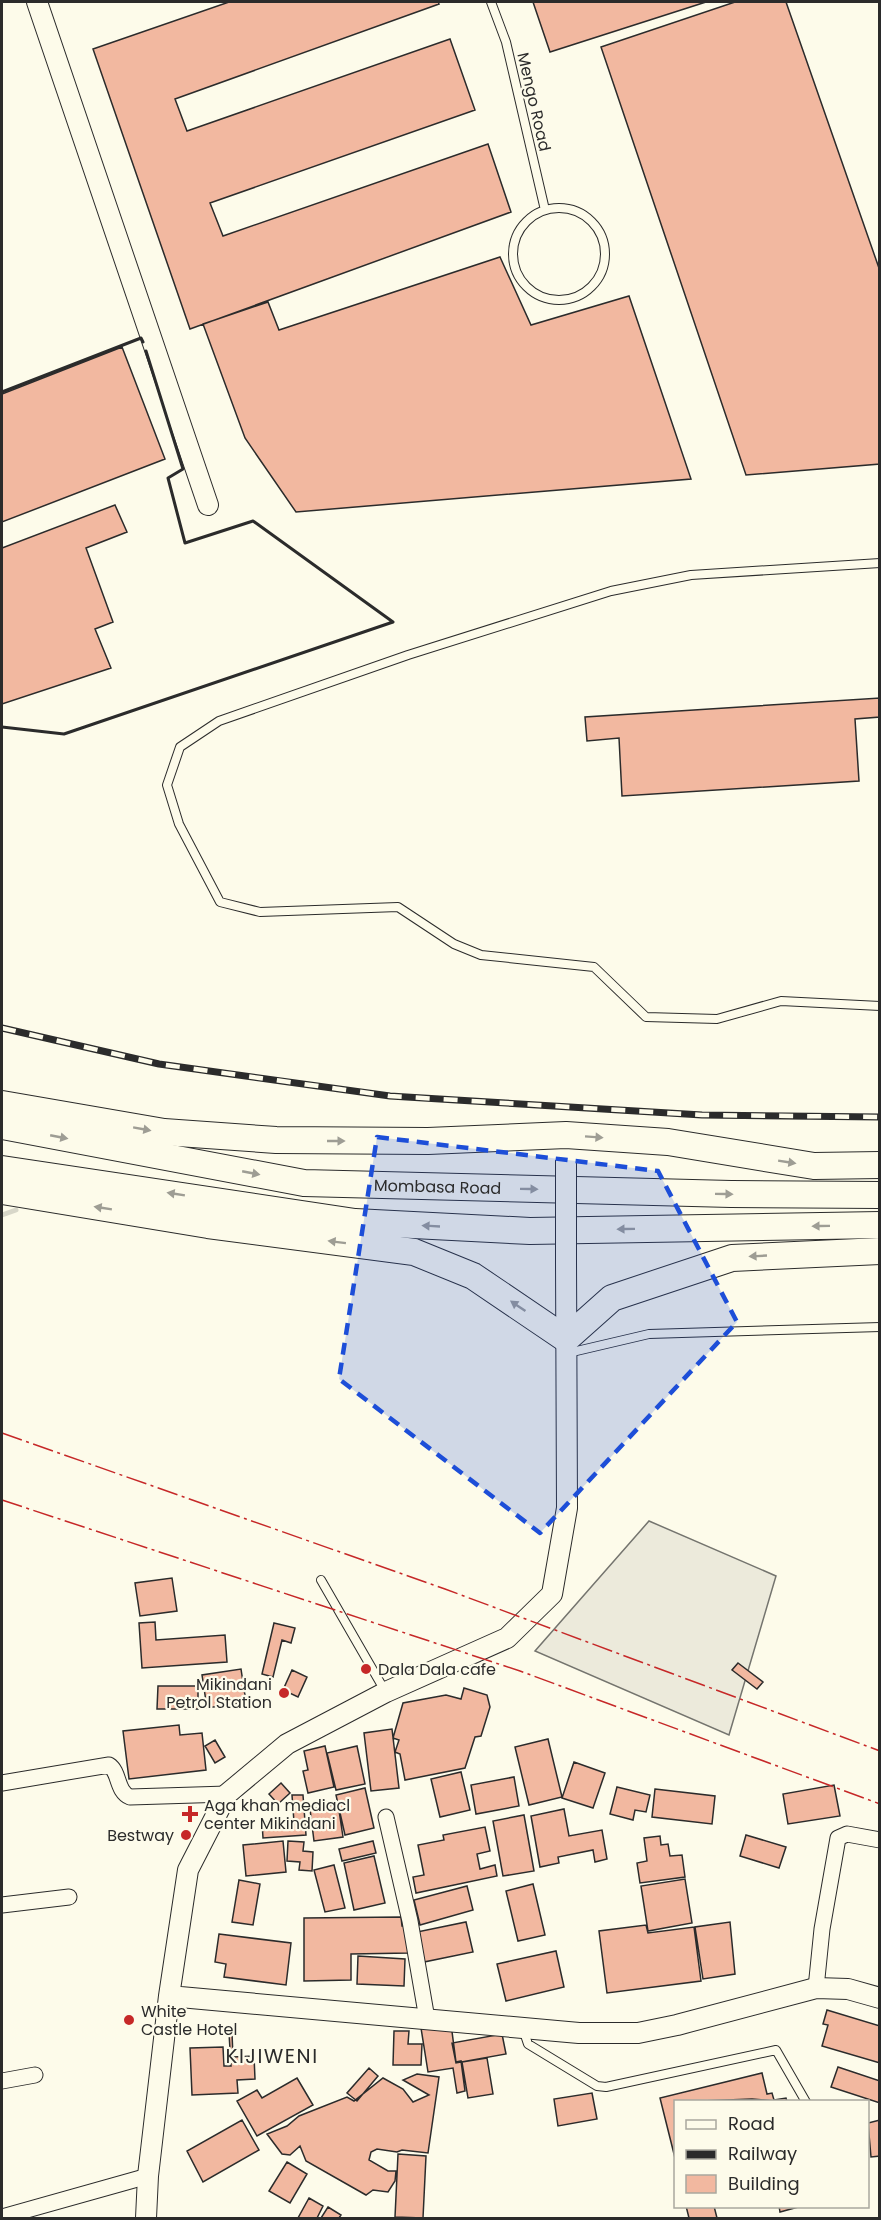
<svg xmlns="http://www.w3.org/2000/svg" width="881" height="2220" viewBox="0 0 881 2220" font-family="Poppins,sans-serif">
  <rect width="100%" height="100%" fill="#fdfbea"/>
  <path fill="#eceadb" stroke="#74746e" stroke-width="1.5" d="M649,1521L776,1576L729,1735L535,1651Z"/>
  <g fill="none" stroke-linecap="round" stroke-linejoin="round">
    <path stroke="#d8d7c9" stroke-width="5" d="M2,1215L16,1210"/>
  </g>
  <path fill="#f2b8a0" stroke="#2b2b2b" stroke-width="1.5" d="M229,2H438L439,4L175,99L187,131L450,39L475,110L210,203L223,236L488,144L511,212L190,329L93,49Z
    M533,2H706L550,52Z
    M735,2H786L880,271V464L746,475L601,47Z
    M500,257L531,325L629,296L691,479L296,512L245,438L203,324L268,302L279,330Z
    M122,347L165,459L2,522V394Z
    M115,505L127,532L86,548L113,622L95,629L111,668L2,704V548Z
    M880,698V717L855,719L859,781L622,796L619,738L587,741L585,717Z
    M172,1578L177,1611L140,1616L135,1583Z
    M155,1622L156,1640L225,1635L227,1662L142,1668L139,1623Z
    M274,1623L295,1628L291,1643L282,1640L273,1677L262,1674Z
    M738,1663L763,1682L757,1689L732,1670Z
    M241,1669L246,1702L207,1708L202,1675Z
    M292,1670L307,1677L298,1697L283,1690Z
    M158,1686H198V1709H157Z
    M464,1688L487,1695L490,1707L481,1736L475,1737L465,1768L405,1780L400,1754L395,1752L399,1740L393,1738L403,1703L446,1695L461,1699Z
    M179,1725L180,1735L202,1733L206,1770L129,1779L123,1731Z
    M392,1729L399,1788L371,1791L364,1733Z
    M548,1739L562,1797L529,1805L515,1747Z
    M215,1740L225,1757L215,1763L205,1746Z
    M325,1746L334,1787L308,1793L303,1771L308,1770L304,1751Z
    M357,1746L365,1784L336,1790L327,1753Z
    M574,1762L605,1773L593,1808L562,1798Z
    M461,1772L470,1810L440,1817L431,1779Z
    M514,1777L519,1806L476,1814L471,1785Z
    M281,1783L290,1793L278,1804L269,1794Z
    M834,1785L840,1816L788,1824L783,1794Z
    M617,1787L650,1795L646,1812L635,1810L633,1820L610,1814Z
    M365,1788L374,1828L345,1835L336,1795Z
    M655,1789L715,1796L712,1824L652,1817Z
    M292,1795H303L306,1835L263,1838L262,1822H294Z
    M338,1804L343,1837L314,1841L310,1809Z
    M564,1809L569,1836L602,1830L607,1859L595,1862L593,1850L558,1857L559,1863L540,1867L531,1816Z
    M524,1815L534,1871L503,1876L493,1821Z
    M485,1827L490,1851L477,1854L480,1869L495,1865L497,1876L416,1893L413,1877L424,1875L418,1845L444,1840L443,1835Z
    M746,1835L786,1847L779,1868L740,1856Z
    M660,1836L661,1845L668,1844L670,1856L682,1855L685,1877L640,1883L637,1863L647,1861L644,1838Z
    M283,1841L286,1872L246,1876L243,1845Z
    M288,1841L304,1842L303,1851L313,1852L312,1871L299,1870L300,1862L287,1861Z
    M373,1841L376,1853L342,1861L339,1849Z
    M374,1856L385,1903L354,1910L344,1863Z
    M334,1865L345,1908L325,1912L314,1870Z
    M685,1879L692,1923L648,1931L641,1886Z
    M239,1880L260,1884L253,1925L232,1922Z
    M533,1884L545,1935L518,1941L506,1891Z
    M467,1886L473,1910L420,1925L414,1900Z
    M401,1917L402,1926H409V1953L351,1954V1980L304,1981V1918Z
    M466,1922L473,1952L419,1963L412,1933Z
    M730,1922L735,1974L703,1979L695,1927Z
    M646,1925L648,1933L694,1927L701,1981L607,1993L599,1931Z
    M219,1934L291,1943L286,1985L224,1977L226,1964L215,1962Z
    M556,1951L564,1987L506,2001L497,1964Z
    M358,1956L405,1959L404,1986L357,1984Z
    M827,2010L880,2026V2063L822,2046L828,2025L823,2024Z
    M451,2024L456,2062L461,2061L465,2091L457,2093L453,2068L428,2072L421,2028Z
    M394,2031H409L408,2044H422L421,2065H393Z
    M229,2033H232L233,2057L254,2056L255,2079L237,2080L238,2093L192,2095L190,2048L223,2047L224,2066H231Z
    M502,2034L506,2054L456,2063L452,2043Z
    M487,2058L493,2094L468,2098L462,2062Z
    M838,2067L880,2081V2103L831,2087Z
    M369,2068L378,2076L357,2101L347,2093Z
    M762,2073L767,2094L772,2093L774,2100L786,2098L787,2102L752,2099L676,2102V2162L660,2098Z
    M417,2074L439,2077L428,2153L402,2150L397,2152L377,2149L371,2152L369,2160L388,2171H396L395,2181L388,2192L373,2190L366,2195L306,2161L300,2146L290,2155L282,2154L267,2134L287,2126L299,2116L347,2097L354,2101L383,2078L403,2089L413,2102L429,2095L403,2080Z
    M297,2078L313,2105L257,2136L237,2101L257,2090L262,2098Z
    M592,2093L597,2119L558,2126L554,2099Z
    M242,2120L259,2150L203,2182L187,2151Z
    M880,2120V2156L871,2157L868,2123Z
    M398,2154L426,2156L423,2218L395,2217Z
    M287,2162L307,2174L290,2203L269,2191Z
    M309,2198L323,2206L317,2218H298Z
    M686,2206H714L717,2218H689Z
    M779,2206H802L780,2212Z
    M328,2207L341,2215L339,2218H321Z"/>
  <g fill="none" stroke-linecap="round" stroke-linejoin="round">
    <g stroke="#2b2b2b" stroke-width="10">
      <path id="service" d="M491,2L506,42L545,210
        M513 254a46 46 0 1 1 92 0a46 46 0 1 1-92 0Z
        M880,563L691,575L611,591L408,655L219,721L180,747L167,785L179,824L220,902L260,912L398,907L454,944L481,955L594,967L646,1017L717,1019L781,1001L880,1006
        M568,1353L649,1334L880,1327
        M321,1580L385,1691
        M523,2029L528,2044L597,2086L606,2087L776,2050L806,2102"/>
    </g>
    <g stroke="#2b2b2b" stroke-width="17">
      <path id="minor" d="M2,1783L109,1765C120,1772 116,1791 130,1797L227,1794
        M386,1817L410,1921L427,2019
        M2,1905L69,1897
        M816,1988L822,1929L838,1838L847,1834L880,1840
        M2,2081L35,2075
        M2,2217L148,2176"/>
    </g>
    <g stroke="#2b2b2b" stroke-width="22">
      <path id="tertiary" d="M37,2L208,505
        M169,1996L579,2033H638L677,2025L816,1988L848,1989L880,1998
        M146,2218L148,2176L169,1996L188,1870L227,1794L287,1744L386,1692L507,1638L552,1594L567,1508L566,1261"/>
    </g>
    <g stroke="#2b2b2b" stroke-width="28">
      <g id="trunk">
        <path d="M2,1104L164,1132L276,1140L428,1141L566,1135L668,1142L814,1166L880,1165"/>
        <path id="s1" d="M2,1126L304,1183L731,1194L880,1195"/>
        <path d="M2,1169L355,1222L530,1231L880,1225"/>
        <path d="M2,1191L208,1225L414,1252L473,1276L566,1339L612,1298L732,1258L880,1251"/>
      </g>
    </g>
    <use href="#service" stroke="#fdfbea" stroke-width="8"/>
    <use href="#minor" stroke="#fdfbea" stroke-width="15"/>
    <use href="#tertiary" stroke="#fdfbea" stroke-width="20"/>
    <use href="#trunk" stroke="#fdfbea" stroke-width="26"/>
    <g stroke="#2b2b2b" stroke-width="7">
      <path id="rail" d="M2,1028L159,1064L390,1096L702,1115L880,1117"/>
    </g>
    <use href="#rail" stroke="#fdfbea" stroke-width="4.5" stroke-dasharray="14" stroke-linecap="butt"/>
    <g stroke="#2b2b2b" stroke-width="22" stroke-linecap="butt">
      <path id="tertiary-bridge" d="M566,1160V1261"/>
    </g>
    <use href="#tertiary-bridge" stroke="#fdfbea" stroke-width="20"/>
    <path stroke="#2b2b2b" stroke-width="3" d="M146,351L183,469L168,478L185,543L253,521L393,622
      M2,392L141,338L143,342
      M2,727L64,734L393,622"/>
    <path stroke="#c62828" stroke-width="1.5" stroke-dasharray="21 4.5 3 4.5" stroke-linecap="butt" d="M2,1433L445,1589L880,1751
      M2,1500L520,1671L880,1804"/>
  </g>
  <defs><path id="oneway-solid" d="M-6-.8H1V-3.2L6.5 0L1 3.2V.8H-6Z" transform="scale(1.5)"/></defs>
  <g fill="#9e9d94">
    <use href="#oneway-solid" transform="translate(142 1129) rotate(10)"/>
    <use href="#oneway-solid" transform="translate(59 1137) rotate(11)"/>
    <use href="#oneway-solid" transform="translate(594 1137) rotate(4)"/>
    <use href="#oneway-solid" transform="translate(336 1141)"/>
    <use href="#oneway-solid" transform="translate(787 1162) rotate(9)"/>
    <use href="#oneway-solid" transform="translate(251 1173) rotate(11)"/>
    <use href="#oneway-solid" transform="translate(529 1189) rotate(1)"/>
    <use href="#oneway-solid" transform="translate(176 1194) rotate(-171)"/>
    <use href="#oneway-solid" transform="translate(724 1194) rotate(1)"/>
    <use href="#oneway-solid" transform="translate(103 1208) rotate(-171)"/>
    <use href="#oneway-solid" transform="translate(431 1226) rotate(-177)"/>
    <use href="#oneway-solid" transform="translate(821 1226) rotate(179)"/>
    <use href="#oneway-solid" transform="translate(626 1229) rotate(179)"/>
    <use href="#oneway-solid" transform="translate(337 1242) rotate(-173)"/>
    <use href="#oneway-solid" transform="translate(758 1256) rotate(177)"/>
    <use href="#oneway-solid" transform="translate(518 1306) rotate(-146)"/>
  </g>
  <path fill="#1d4ed8" fill-opacity="0.2" stroke="#1d4ed8" stroke-width="4.5" stroke-dasharray="12 8" stroke-linejoin="round" d="M377,1137L658,1171L737,1322L540,1533L339,1379Z"/>
  <g fill="#c62828" stroke="#fdfbea" stroke-width="2">
    <circle cx="366" cy="1669" r="6"/>
    <circle cx="284" cy="1693" r="6"/>
    <path d="M187 1805h6v6h6v6h-6v6h-6v-6h-6v-6h6z"/>
    <circle cx="186" cy="1835" r="6"/>
    <circle cx="129" cy="2020" r="6"/>
  </g>
  <g text-anchor="middle" dominant-baseline="central" stroke-width="4.5" stroke-linejoin="round" paint-order="stroke">
    <g font-size="16" fill="#2b2b2b" stroke="#fdfbea">
      <text transform="translate(534 102) rotate(77)">Mengo Road</text>
      <text stroke="none"><textPath href="#s1" startOffset="441">Mombasa Road</textPath></text>
    </g>
    <g font-size="16" fill="#2b2b2b" stroke="#fdfbea" text-anchor="start">
      <text x="378" y="1669">Dala Dala cafe</text>
      <text x="272" y="1684" text-anchor="end">Mikindani<tspan x="272" dy="18">Petrol Station</tspan></text>
      <text x="204" y="1805">Aga khan mediacl<tspan x="204" dy="18">center Mikindani</tspan></text>
      <text x="174" y="1835" text-anchor="end">Bestway</text>
      <text x="141" y="2011">White<tspan x="141" dy="18">Castle Hotel</tspan></text>
    </g>
    <g font-size="20" letter-spacing="1.5" fill="#2b2b2b" stroke="#fdfbea">
      <text x="272" y="2056">KIJIWENI</text>
    </g>
  </g>
  <rect width="881" height="2220" fill="none" stroke="#2b2b2b" stroke-width="6"/>
  <rect x="674" y="2100" width="195" height="108" fill="#fdfbea" stroke="#a9a89e" stroke-width="1.5"/>
  <rect x="686" y="2120" width="30" height="9" fill="#fdfbea" stroke="#a9a89e" stroke-width="1.5"/>
  <text x="728" y="2130" font-size="18" fill="#2b2b2b">Road</text>
  <rect x="686" y="2150" width="30" height="9" fill="#2b2b2b" stroke="#a9a89e" stroke-width="1.5"/>
  <text x="728" y="2160" font-size="18" fill="#2b2b2b">Railway</text>
  <rect x="686" y="2175" width="30" height="18" fill="#f2b8a0" stroke="#a9a89e" stroke-width="1.5"/>
  <text x="728" y="2190" font-size="18" fill="#2b2b2b">Building</text>
</svg>
